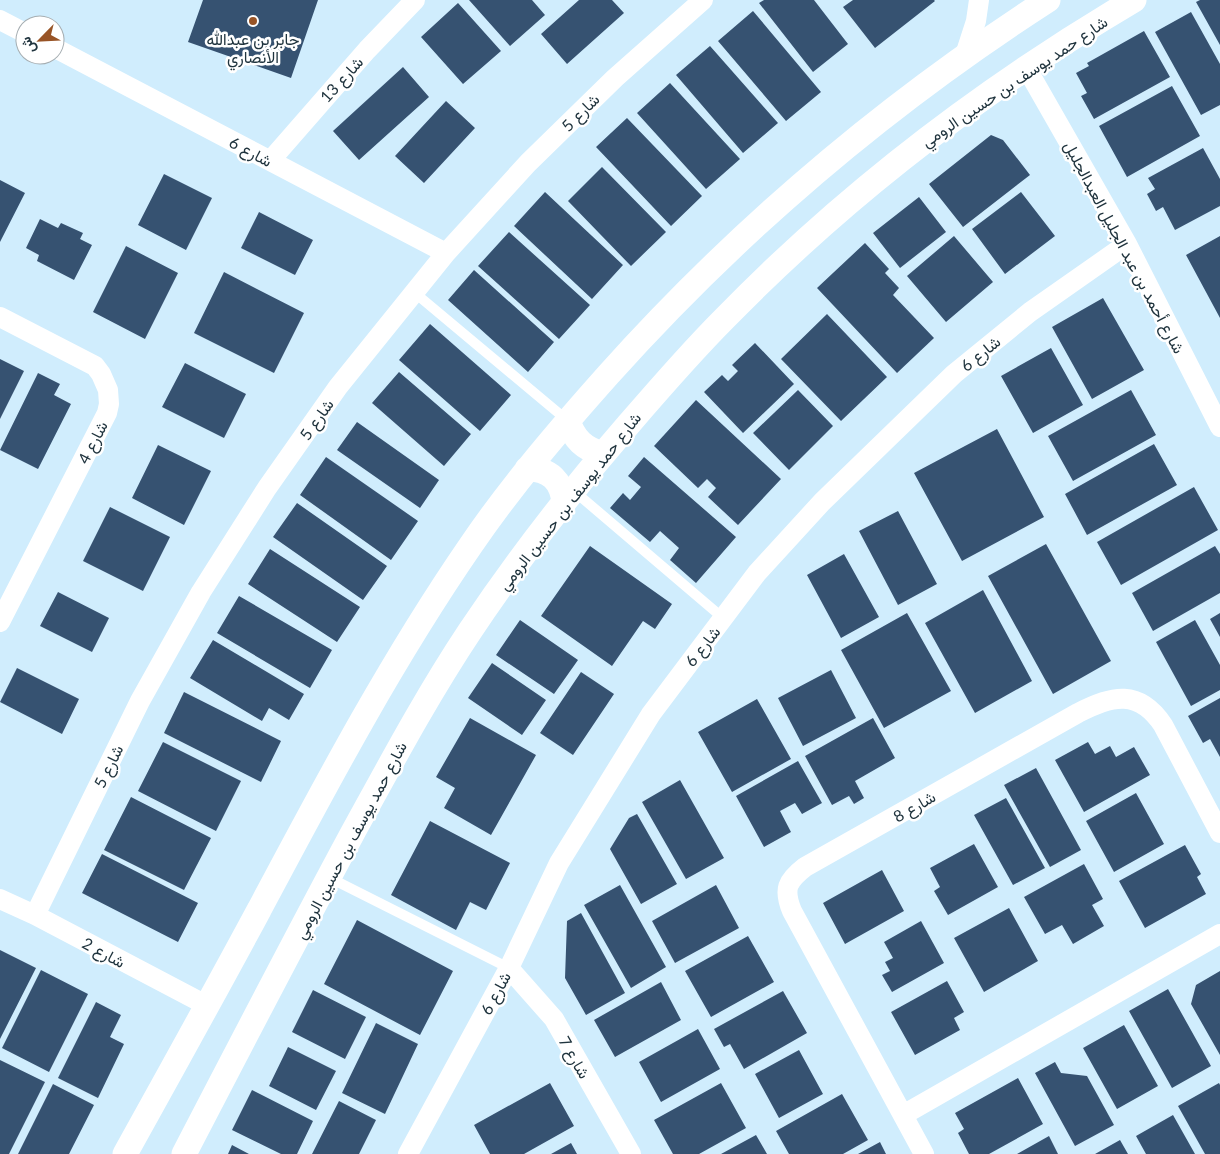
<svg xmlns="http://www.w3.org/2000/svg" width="1220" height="1154" viewBox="0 0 1220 1154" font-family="Lato,Vazirmatn,sans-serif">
  <rect width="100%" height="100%" fill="#d0edfd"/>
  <path fill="#365271" d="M203,0H318L291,78L188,42Z
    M469,0H532L545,15L510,46Z
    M579,0H612L624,13L567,64L541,34Z
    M764,0H814L848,44L813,72L759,3Z
    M853,0H934L935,1L875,48L843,7Z
    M1200,0H1220V45L1196,2Z
    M458,3L501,51L463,84L421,37Z
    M753,11L821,92L786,121L718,41Z
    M1191,12L1220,64V105L1201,115L1155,32Z
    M1144,31L1170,77L1094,119L1081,96L1087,93L1076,73L1089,66L1087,63Z
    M710,46L778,123L743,153L676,75Z
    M403,67L429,97L359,160L333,131Z
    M670,83L740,159L706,189L637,113Z
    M1172,86L1200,136L1127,177L1099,126Z
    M446,101L475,128L424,183L395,156Z
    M627,118L702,196L671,226L596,147Z
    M991,135L1003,140L1030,175L963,227L929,184Z
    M1203,148L1220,179V206L1175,230L1163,207L1156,211L1147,194L1155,189L1148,178Z
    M602,167L666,232L631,266L568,201Z
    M164,174L212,198L186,250L138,225Z
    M0,180L25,193L0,242Z
    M545,192L623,265L592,299L514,226Z
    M1021,192L1055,236L1005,274L972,229Z
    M919,197L946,232L900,268L873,233Z
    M259,212L313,240L295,275L241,248Z
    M40,219L58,228L61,223L83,233L80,239L92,245L74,280L37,261L39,255L26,248Z
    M509,232L590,305L559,339L478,266Z
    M954,236L993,282L946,322L907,276Z
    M1220,236V318L1186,255Z
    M865,243L889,269L885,273L899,288L893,295L934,338L897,373L817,288Z
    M126,246L178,273L145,339L93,312Z
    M474,270L554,342L528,372L448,300Z
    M224,272L304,313L274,373L194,333Z
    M1103,298L1144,370L1092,399L1052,327Z
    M827,314L887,377L841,421L781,359Z
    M430,324L511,395L480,431L399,360Z
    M755,343L794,384L743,433L704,392L722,375L728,381L738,371L732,365Z
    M1051,348L1083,405L1033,433L1001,376Z
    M0,359L24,371L0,419Z
    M185,363L246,394L224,438L162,407Z
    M399,372L471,434L444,466L372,403Z
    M38,373L60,384L54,395L71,404L38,469L0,450Z
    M798,390L833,426L789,470L753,433Z
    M1131,390L1156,435L1073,481L1048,436Z
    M696,400L781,479L738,525L708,497L716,488L707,479L698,488L654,446Z
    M357,422L439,480L420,508L337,450Z
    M997,429L1044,517L962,561L914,473Z
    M1154,444L1177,485L1087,535L1065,494Z
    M158,445L211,471L184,525L132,498Z
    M326,457L418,521L391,560L300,495Z
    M644,457L736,537L696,583L670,560L679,548L660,531L650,542L610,508L623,493L630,500L641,487L628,476Z
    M1194,487L1218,530L1121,585L1097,542Z
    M297,503L387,566L363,600L273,537Z
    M110,507L170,537L143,591L83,561Z
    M898,511L937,584L898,605L859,531Z
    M1046,544L1111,661L1053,694L988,576Z
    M590,546L672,604L655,629L643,621L612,666L541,616Z
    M1215,546L1220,554V593L1153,631L1132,593Z
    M270,549L360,607L337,642L248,584Z
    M844,554L879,617L841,638L807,575Z
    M983,590L1032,681L975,713L925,623Z
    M58,592L109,618L92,652L40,626Z
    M239,596L332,650L310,688L217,633Z
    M907,613L951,691L884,728L841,650Z
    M1220,613V637L1210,619Z
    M520,620L578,660L554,694L496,655Z
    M1195,620L1220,665V690L1191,706L1156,642Z
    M213,640L304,694L289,720L269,708L262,721L190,678Z
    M492,663L546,700L522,735L468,698Z
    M17,668L79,699L62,734L0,702Z
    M831,670L856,718L803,746L778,698Z
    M581,672L614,694L573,755L540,733Z
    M184,692L281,741L261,782L164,733Z
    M1220,698V757L1210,739L1203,743L1188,716Z
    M757,699L791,759L732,792L698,732Z
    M470,718L536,755L491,835L444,808L455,788L436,777Z
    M873,718L895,758L855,781L864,798L854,804L849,796L832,805L805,756Z
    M163,742L241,781L216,831L138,791Z
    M1088,742L1095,754L1110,746L1116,757L1134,747L1150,775L1084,812L1055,760Z
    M798,761L822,803L802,814L795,803L780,811L791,832L764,847L736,796Z
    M1036,768L1081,850L1050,867L1004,785Z
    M680,780L724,858L686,879L642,802Z
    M1136,793L1164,844L1114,872L1086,821Z
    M131,797L211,838L184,890L104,850Z
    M1006,798L1045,868L1013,885L974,815Z
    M637,814L677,884L641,904L610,849L629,818Z
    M430,821L510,863L486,910L470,902L456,930L391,895Z
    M974,844L998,887L948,915L934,891L940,887L930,868Z
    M1185,845L1201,874L1197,877L1206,894L1145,928L1119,881Z
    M102,854L198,903L178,942L82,893Z
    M1084,864L1103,899L1092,905L1104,926L1073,944L1062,925L1045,934L1024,897Z
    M882,870L904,911L845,944L823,903Z
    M620,885L666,967L631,988L584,905Z
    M716,885L739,928L675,963L652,921Z
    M1009,908L1038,961L984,992L954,938Z
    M581,913L625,993L586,1015L565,978L567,921Z
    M357,920L453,971L420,1035L324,984Z
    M921,921L944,963L892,992L882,975L890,971L885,962L893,958L884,942Z
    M748,936L774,982L711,1017L685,971Z
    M0,950L36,968L0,1039Z
    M41,970L88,994L49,1072L2,1048Z
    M1220,971V1055L1191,1004L1196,985Z
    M947,981L964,1012L954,1018L960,1030L915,1055L891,1012Z
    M661,982L681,1020L615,1057L594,1020Z
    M1168,989L1211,1066L1172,1088L1129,1011Z
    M313,990L366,1017L345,1059L292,1032Z
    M783,991L807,1033L744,1069L730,1044L724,1047L714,1029Z
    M96,1002L121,1015L110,1037L124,1044L98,1098L58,1078Z
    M376,1023L418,1044L385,1114L342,1093Z
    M1124,1025L1158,1086L1117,1109L1083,1048Z
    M698,1029L720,1069L661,1102L639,1062Z
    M288,1047L336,1071L316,1110L269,1086Z
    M799,1050L823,1094L779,1118L755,1074Z
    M0,1060L45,1082L9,1154H0Z
    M1055,1062L1061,1073L1087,1076L1114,1125L1075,1146L1035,1073Z
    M1018,1078L1043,1124L989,1154H969L958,1133L964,1129L955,1113Z
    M550,1083L574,1126L524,1154H490L474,1125Z
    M721,1083L746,1128L699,1154H673L654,1120Z
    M1219,1083L1220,1085V1154H1205L1178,1106Z
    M53,1084L94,1105L69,1154H18Z
    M252,1090L313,1121L297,1154H281L232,1130Z
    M842,1094L868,1140L843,1154H789L776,1131Z
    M339,1101L376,1120L359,1154H312Z
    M1173,1115L1195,1154H1146L1136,1136Z
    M756,1135L767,1154H721Z
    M1049,1136L1058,1154H1017Z
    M1120,1140L1128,1154H1095Z
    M880,1142L886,1154H858Z
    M571,1143L577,1154H551Z
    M232,1145L249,1154H228Z"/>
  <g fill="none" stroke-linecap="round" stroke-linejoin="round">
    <path stroke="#fff" stroke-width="10" d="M415,293L568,421
      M574,491L723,618
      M330,878L509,968"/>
    <path stroke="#fff" stroke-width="20" d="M0,20L25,33
      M55,48L446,253
      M965,55L976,21L979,0
      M1027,69L1127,244L1220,427
      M270,161L367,50L415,0
      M0,317L95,366L101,374L108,390L109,404L107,413L0,622
      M0,899L35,915L208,1006
      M35,915L140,701L201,592L267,488L338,387L446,253L528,163L615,78L703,0
      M509,968L554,1019L631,1154
      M903,1115L1220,934
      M408,1154L509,968L559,863L651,714L757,573L822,502L954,374L1030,312L1127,244
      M924,1154L792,911C783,889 787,881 805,867L1078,713C1112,695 1139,689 1163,725L1220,833"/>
    <path stroke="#fff" stroke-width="25" d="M568,421C574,439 584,449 603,454
      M527,469C550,469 562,481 564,503
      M125,1154C170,1073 215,992 259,910C325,786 391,661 471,545C512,485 559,430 608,375C737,231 885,105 1048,0
      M184,1154C239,1048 294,942 351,836C389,767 426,697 470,631C518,559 571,491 628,425C659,389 691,352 725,318C846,194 985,88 1134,0"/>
  </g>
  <circle fill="#985426" stroke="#fff" stroke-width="2" cx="253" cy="21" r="5"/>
  <g text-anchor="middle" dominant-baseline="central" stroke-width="5" stroke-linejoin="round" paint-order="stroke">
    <g font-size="16" fill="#20343e" stroke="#fff">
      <text x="253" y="38">جابر بن عبدالله<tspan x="253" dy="18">الأنصاري</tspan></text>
    </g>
    <g font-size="16" fill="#20343e" stroke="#fff">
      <text transform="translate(341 79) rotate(-48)">شارع 13</text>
      <text transform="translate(1014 81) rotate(-34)">شارع حمد يوسف بن حسين الرومي</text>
      <text transform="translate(580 112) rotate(-45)">شارع 5</text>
      <text transform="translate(251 151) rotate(28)">شارع 6</text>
      <text transform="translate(1125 247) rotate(62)">شارع أحمد بن عبد الجليل العبدالجليل</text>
      <text transform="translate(980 353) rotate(-39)">شارع 6</text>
      <text transform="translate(316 419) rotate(-55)">شارع 5</text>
      <text transform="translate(92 442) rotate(-63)">شارع 4</text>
      <text transform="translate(569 501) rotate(-52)">شارع حمد يوسف بن حسين الرومي</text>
      <text transform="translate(702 646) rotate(-52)">شارع 6</text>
      <text transform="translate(108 766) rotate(-64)">شارع 5</text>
      <text transform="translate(914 806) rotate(-30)">شارع 8</text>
      <text transform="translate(350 840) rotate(-62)">شارع حمد يوسف بن حسين الرومي</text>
      <text transform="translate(104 952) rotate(28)">شارع 2</text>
      <text transform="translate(495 993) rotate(-62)">شارع 6</text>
      <text transform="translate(575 1057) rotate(60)">شارع 7</text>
    </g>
  </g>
  <g transform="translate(40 40) rotate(246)"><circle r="24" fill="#ffffff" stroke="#a6aeb2"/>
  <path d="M0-4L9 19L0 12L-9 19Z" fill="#985426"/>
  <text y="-8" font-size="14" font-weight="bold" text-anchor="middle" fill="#20343e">ش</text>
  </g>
</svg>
